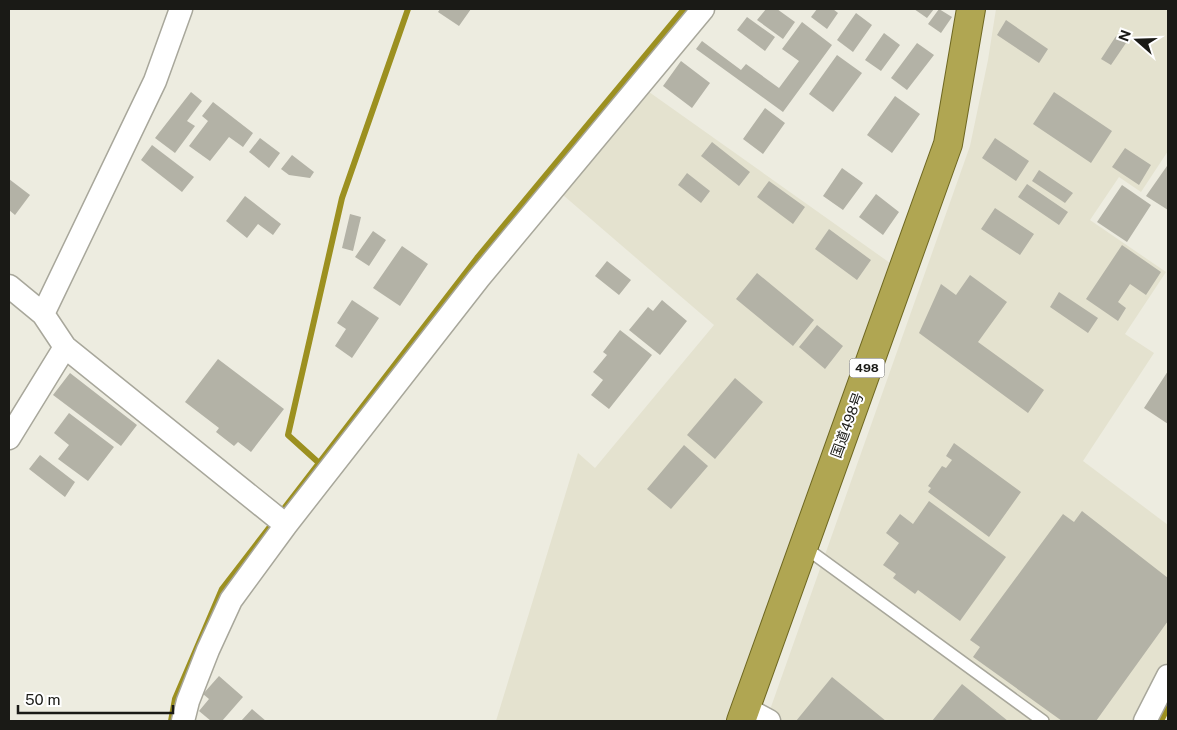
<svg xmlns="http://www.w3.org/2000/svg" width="1177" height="730" viewBox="0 0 1177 730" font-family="'Public Sans','Noto Sans JP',sans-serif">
  <rect width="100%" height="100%" fill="#edece0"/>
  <path fill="#e4e2cf" d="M996,9H1168V151L1141,192L1119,177L1090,220L1166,272L1125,334L1154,353L1083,461L1168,525V663L1138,721H766L970,146L988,60Z
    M642,87L890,263L726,721H496L578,453L595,468L714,325L556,189Z"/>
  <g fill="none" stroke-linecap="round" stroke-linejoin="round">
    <path stroke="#9c9020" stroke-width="6" d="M319,463L288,435L342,198L408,9
      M171,721L175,699L222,589L477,258L684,9
      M1161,721L1168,707"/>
  </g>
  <path fill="#b3b2a6" d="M440,9H471L459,26L438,12Z
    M766,9H777L795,22L783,39L757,20Z
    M817,9H833L838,13L827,29L811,17Z
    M914,9H934L927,18Z
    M939,9L952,17L941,33L928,24Z
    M856,13L872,25L853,52L837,40Z
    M747,17L775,37L765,51L737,30Z
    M1006,20L1048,49L1039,63L997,35Z
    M802,22L832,45L783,112L696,49L702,41L741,70L746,64L779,88L799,61L782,49Z
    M884,33L900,45L881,71L865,60Z
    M1116,36L1126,43L1111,65L1101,59Z
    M917,43L934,55L907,90L891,78Z
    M837,55L862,73L833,112L809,94Z
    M681,61L710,83L692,108L663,86Z
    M191,92L202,101L187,121L195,126L175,153L155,138Z
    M1054,92L1112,131L1091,163L1033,124Z
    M895,96L920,114L892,153L867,135Z
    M213,102L253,133L243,147L229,137L210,161L189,146L208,121L202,116Z
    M765,108L785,123L763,154L743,139Z
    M260,138L280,153L269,168L249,152Z
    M995,138L1029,161L1016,181L982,158Z
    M712,142L750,172L739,186L701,156Z
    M152,145L194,177L182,192L141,160Z
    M1125,148L1151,165L1139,185L1112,167Z
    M292,155L314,172L310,178L289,175L281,169Z
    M1167,166L1168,167V210L1146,196Z
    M842,168L863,183L843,210L823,196Z
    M1039,170L1073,193L1065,203L1032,181Z
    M687,173L710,191L701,203L678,185Z
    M9,179L30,195L15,215L9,210Z
    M769,181L805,207L793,224L757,197Z
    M1027,184L1068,212L1059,225L1018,197Z
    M1122,185L1151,205L1127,242L1097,222Z
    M876,194L899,212L883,235L859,217Z
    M245,196L281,224L273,235L258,224L247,238L226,221Z
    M995,208L1034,234L1020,255L981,229Z
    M350,214L361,217L353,251L342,248Z
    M829,229L871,260L857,280L815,249Z
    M373,231L386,240L369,266L355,257Z
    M1122,245L1161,272L1146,295L1130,284L1118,302L1126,308L1118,321L1086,299Z
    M402,246L428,264L400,306L373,288Z
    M607,261L631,280L619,295L595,276Z
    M757,273L814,320L793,346L736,299Z
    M970,275L1007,302L978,342L1044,390L1028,413L919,333L941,284L956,295Z
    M1059,292L1098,318L1088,333L1050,307Z
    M352,300L379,318L352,358L335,346L346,329L337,323Z
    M662,300L687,321L660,355L629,330L648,307L653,311Z
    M817,325L843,346L825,369L799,347Z
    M620,330L652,355L609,409L591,395L603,380L593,372L607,355L603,352Z
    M218,359L284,409L251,452L238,442L234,446L216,432L219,428L185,402Z
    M1168,371V424L1144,408Z
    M70,373L137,425L121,446L53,395Z
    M735,378L763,402L715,459L687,435Z
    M69,413L114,447L88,481L58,459L69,445L54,433Z
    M954,443L1021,492L989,537L928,492L931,488L928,486L942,466L946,468L952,460L946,456Z
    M684,445L708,466L671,509L647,489Z
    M40,455L75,482L65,497L29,469Z
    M929,501L1006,557L960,621L918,590L915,594L893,578L896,574L883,565L899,543L886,533L900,514L913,524Z
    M1082,511L1168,578V621L1096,721H1082L1081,720L1080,721H1062L973,657L980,647L970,640L1063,514L1074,522Z
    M219,676L243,697L222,721H211L199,711L209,699L203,694Z
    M832,677L886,721H796Z
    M962,684L1008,721H932Z
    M252,709L266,721H241Z"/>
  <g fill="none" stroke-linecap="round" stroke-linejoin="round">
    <g stroke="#a8a79b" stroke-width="14">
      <path id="service" d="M803,546L1043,721"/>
    </g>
    <g stroke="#a8a79b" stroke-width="25">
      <path id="minor" d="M9,286L43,314L65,347L286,525
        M43,314L155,81L181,9
        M9,438L65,347
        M745,708L769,721
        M183,721L188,701L208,650L231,600L286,525L479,278L703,9
        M1145,721L1168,676"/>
    </g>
    <g stroke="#6e6721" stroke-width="30">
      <path id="trunk" d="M741,721L948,144L971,9"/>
    </g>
    <use href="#service" stroke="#fff" stroke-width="11"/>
    <use href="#minor" stroke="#fff" stroke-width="22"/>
    <use href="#trunk" stroke="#b0a652" stroke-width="28"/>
  </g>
  <g text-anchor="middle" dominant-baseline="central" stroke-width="4" stroke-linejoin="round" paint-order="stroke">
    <rect fill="#fff" stroke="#5f5f5c" stroke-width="1" x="849.5" y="358.5" width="35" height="19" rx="4"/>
    <g font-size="12" font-weight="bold" fill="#1a1a16">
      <text x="867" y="368">498</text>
    </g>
    <g font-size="14" fill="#1a1a16" stroke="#fff">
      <text transform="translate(847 425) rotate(-70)">国道498号</text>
    </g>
  </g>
  <rect width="1177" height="730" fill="none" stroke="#1a1a16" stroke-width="20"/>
  <g transform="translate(1137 40) rotate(290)" stroke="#ffffff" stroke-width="4" paint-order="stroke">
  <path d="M0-4L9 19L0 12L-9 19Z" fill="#1a1a16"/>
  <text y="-8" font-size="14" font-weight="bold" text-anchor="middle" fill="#1a1a16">N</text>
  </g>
  <path d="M18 705v8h155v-8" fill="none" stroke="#1a1a16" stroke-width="2.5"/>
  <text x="25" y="705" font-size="15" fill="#1a1a16" stroke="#ffffff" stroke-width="4" paint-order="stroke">50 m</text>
</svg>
